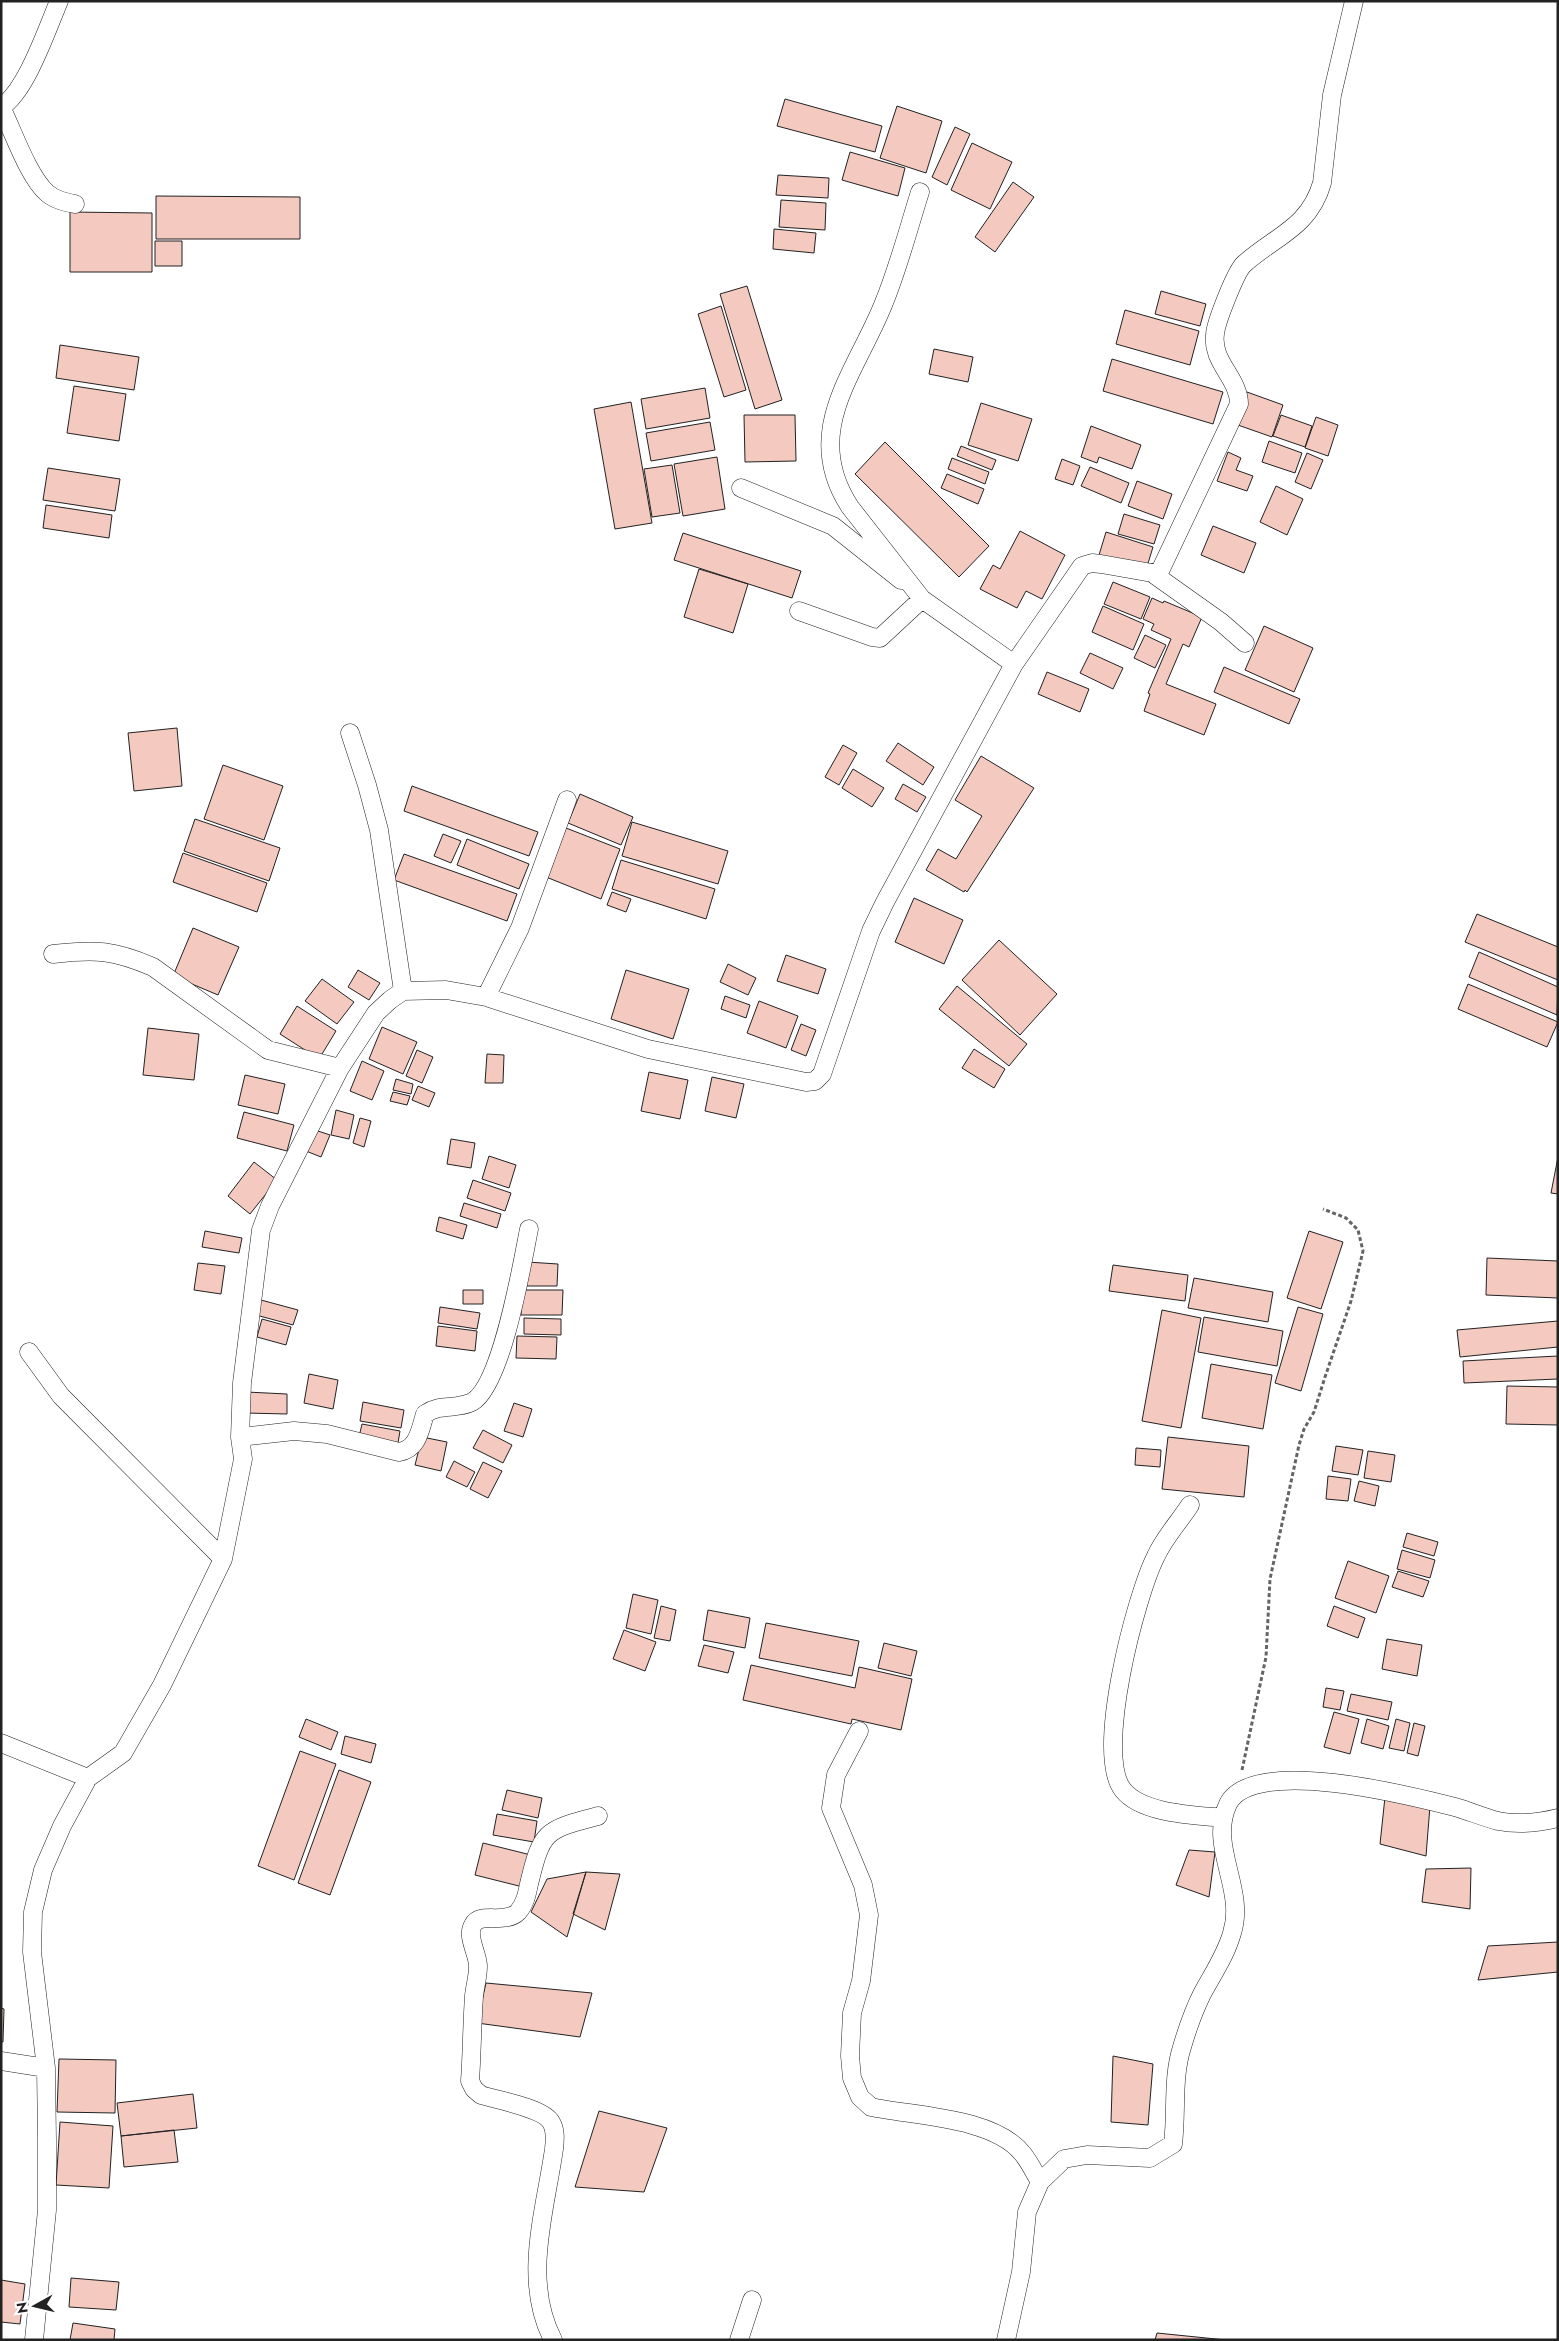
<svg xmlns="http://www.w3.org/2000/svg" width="1559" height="2341" viewBox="0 0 1559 2341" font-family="Jost,sans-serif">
  <rect width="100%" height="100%" fill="#fff"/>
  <path fill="#f3c9c0" stroke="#222" d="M785,99L882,126L875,152L777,126Z
    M897,106L942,121L926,173L880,158Z
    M955,127L970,134L947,185L932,177Z
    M972,143L1012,162L990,209L951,190Z
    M850,152L905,168L898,196L842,180Z
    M778,175L829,178L828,198L776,195Z
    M1013,182L1034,197L995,252L975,237Z
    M156,196L300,197V239H156Z
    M781,200L826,203L825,230L779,227Z
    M70,212L152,213V272H70Z
    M774,229L816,233L814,253L773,249Z
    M155,241H182V266H155Z
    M747,286L782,400L755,409L720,294Z
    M1161,291L1206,304L1200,326L1155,314Z
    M721,306L746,390L724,397L698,314Z
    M1125,310L1199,331L1190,365L1116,344Z
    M60,345L139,357L134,390L56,378Z
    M934,349L973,357L968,382L929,374Z
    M1112,359L1223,392L1213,424L1103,391Z
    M74,386L126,394L119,441L67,433Z
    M705,388L710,418L646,429L641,399Z
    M1247,392L1283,405L1272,437L1235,424Z
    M631,402L652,523L615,529L594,409Z
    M981,403L1032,419L1018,461L968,445Z
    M744,415H795L796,461L745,462Z
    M1281,415L1312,426L1305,447L1273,436Z
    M1316,417L1338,425L1328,456L1305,448Z
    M710,422L715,450L651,461L646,433Z
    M1091,426L1141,445L1132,469L1099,457L1097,463L1081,457Z
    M1269,441L1302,453L1295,473L1262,462Z
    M885,442L989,546L959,577L855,474Z
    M961,446L996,460L992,470L957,456Z
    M1228,452L1241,458L1236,470L1253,476L1247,491L1217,481Z
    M1307,453L1323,460L1311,489L1295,482Z
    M717,457L725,509L683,516L674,464Z
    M952,458L989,472L985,484L948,469Z
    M1062,459L1080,466L1073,485L1055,479Z
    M672,465L680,513L652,517L644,469Z
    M1090,467L1129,483L1121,503L1081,486Z
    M48,468L120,479L115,511L43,500Z
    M947,474L984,489L978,504L941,488Z
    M1137,481L1172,494L1163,519L1128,506Z
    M1276,486L1303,499L1287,535L1260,522Z
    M46,505L112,515L109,538L43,528Z
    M1124,514L1160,525L1154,544L1118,534Z
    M1213,526L1256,543L1244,573L1201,555Z
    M1020,531L1065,555L1042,599L1026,591L1017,608L980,589L993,565L1000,569Z
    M1106,532L1153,547L1146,570L1099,555Z
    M683,533L801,571L792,598L674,560Z
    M699,569L748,584L733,633L684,617Z
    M1113,582L1150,597L1141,619L1104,604Z
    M1152,598L1163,603L1164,601L1202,617L1189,647L1183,644L1166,684L1216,704L1204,735L1144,711L1150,694L1148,693L1171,639L1151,630L1154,624L1143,619Z
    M1103,606L1144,624L1133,650L1092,632Z
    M1264,626L1313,648L1294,692L1245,670Z
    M1145,635L1166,645L1155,668L1134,658Z
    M1090,653L1123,668L1113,689L1080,673Z
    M1224,667L1300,699L1289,724L1214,692Z
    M1047,672L1089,689L1080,712L1038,694Z
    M177,728L182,786L134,791L128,733Z
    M898,743L934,767L923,785L886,761Z
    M843,745L857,753L839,785L825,777Z
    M981,756L1034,788L967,892L965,890L964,892L926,870L938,849L956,859L982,816L955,800Z
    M223,765L283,786L264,840L204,819Z
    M853,769L884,788L872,807L842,788Z
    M903,784L926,797L917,812L895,799Z
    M412,786L538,832L529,856L404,811Z
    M580,794L633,817L621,845L568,823Z
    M195,819L280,848L269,881L184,851Z
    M632,822L728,851L718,884L622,856Z
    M566,828L620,849L601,899L546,877Z
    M443,834L461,841L451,863L434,856Z
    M467,839L529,864L519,889L457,865Z
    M183,853L267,883L257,912L173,882Z
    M404,854L517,894L507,921L394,880Z
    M621,860L715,889L706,919L612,889Z
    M612,892L631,899L626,912L607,905Z
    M914,898L963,920L944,964L895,942Z
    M1477,914L1558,947V980L1465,942Z
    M193,928L239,947L218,995L173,976Z
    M999,940L1057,994L1020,1035L962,980Z
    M1479,952L1558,987L1557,1015L1469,977Z
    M786,955L826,969L818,994L777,981Z
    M728,964L756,978L748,995L720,982Z
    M358,970L380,983L369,1000L348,987Z
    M626,970L689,989L673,1039L611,1019Z
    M322,979L354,1002L337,1024L305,1001Z
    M1468,984L1558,1022L1547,1047L1458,1009Z
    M957,986L1027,1044L1009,1066L939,1009Z
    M725,996L750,1005L746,1018L721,1009Z
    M759,1001L798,1016L786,1048L747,1033Z
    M297,1006L336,1031L319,1059L280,1034Z
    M801,1024L816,1030L806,1056L791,1050Z
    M382,1027L417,1042L403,1074L369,1059Z
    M148,1028L199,1034L194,1080L143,1075Z
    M974,1049L1005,1069L994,1088L962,1068Z
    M417,1050L433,1057L422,1083L406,1076Z
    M487,1054L504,1055L503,1083H485Z
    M362,1061L384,1071L372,1100L350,1091Z
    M649,1072L688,1080L680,1119L641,1111Z
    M245,1075L285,1084L278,1114L238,1105Z
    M712,1077L744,1084L736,1118L705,1111Z
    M396,1079L413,1084L411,1094L393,1090Z
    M418,1086L435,1093L429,1107L412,1100Z
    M393,1092L410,1096L407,1105L390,1101Z
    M336,1110L354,1115L349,1139L331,1135Z
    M244,1112L294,1125L287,1151L237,1138Z
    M360,1118L371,1121L364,1147L353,1143Z
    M315,1130L330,1135L321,1157L306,1151Z
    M451,1139L475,1143L471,1168L447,1164Z
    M489,1156L516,1165L509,1188L482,1179Z
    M1558,1157V1194L1551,1193Z
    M254,1162L277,1180L250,1214L228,1196Z
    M473,1180L511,1193L505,1211L467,1198Z
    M464,1203L501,1214L497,1228L460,1216Z
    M439,1217L467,1225L463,1239L436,1231Z
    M205,1231L242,1238L239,1253L202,1247Z
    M1309,1231L1343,1242L1321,1309L1287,1298Z
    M1487,1258L1558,1261V1298L1486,1295Z
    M527,1262L558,1264L557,1286H526Z
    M198,1263L225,1266L221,1294L194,1290Z
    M1113,1265L1188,1275L1185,1301L1109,1291Z
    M1194,1278L1273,1292L1268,1322L1188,1308Z
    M463,1290H483V1304H463Z
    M522,1290H563L562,1315H521Z
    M261,1300L298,1310L293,1325L256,1315Z
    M440,1307L480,1313L477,1329L438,1323Z
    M1298,1307L1323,1314L1301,1391L1275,1383Z
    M1162,1310L1201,1318L1181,1428L1142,1421Z
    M1204,1317L1283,1331L1277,1366L1198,1352Z
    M524,1318L561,1319V1335L524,1334Z
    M262,1319L291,1327L286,1345L257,1337Z
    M1558,1321V1347L1460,1357L1457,1330Z
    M438,1326L477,1331L475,1351L436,1346Z
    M517,1336L557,1337L556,1359L516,1358Z
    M1558,1356V1379L1464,1383L1463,1361Z
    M1211,1364L1272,1375L1263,1429L1202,1418Z
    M309,1374L338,1380L333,1409L304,1403Z
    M1507,1386L1558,1387V1425L1506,1424Z
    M246,1392L287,1394V1414L245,1413Z
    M363,1402L404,1410L401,1428L360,1421Z
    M514,1403L532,1409L523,1437L504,1431Z
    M362,1424L400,1431L397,1449L358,1441Z
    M483,1430L512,1445L503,1463L473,1448Z
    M422,1437L447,1442L441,1471L415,1465Z
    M1168,1437L1249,1446L1244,1497L1162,1489Z
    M1336,1446L1363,1450L1358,1475L1332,1471Z
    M1136,1448L1161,1450L1160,1467L1135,1465Z
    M1368,1451L1395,1455L1391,1482L1364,1478Z
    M454,1461L475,1472L467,1487L446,1477Z
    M483,1462L502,1471L488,1498L470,1489Z
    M1328,1476L1351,1479L1348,1501L1326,1499Z
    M1359,1481L1379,1486L1375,1506L1354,1501Z
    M1407,1533L1438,1542L1434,1556L1403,1547Z
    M1402,1550L1435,1560L1430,1578L1397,1569Z
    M1348,1561L1389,1576L1376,1613L1335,1598Z
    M1398,1571L1429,1581L1423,1597L1392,1587Z
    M633,1594L658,1600L651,1634L626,1628Z
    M661,1606L676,1610L670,1641L654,1638Z
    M1334,1606L1365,1618L1358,1638L1327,1626Z
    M708,1610L750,1618L745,1648L703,1640Z
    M766,1623L859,1641L852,1676L759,1658Z
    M624,1630L656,1642L645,1671L613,1659Z
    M1387,1639L1422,1645L1417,1676L1382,1669Z
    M884,1643L917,1651L911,1676L878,1668Z
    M704,1645L734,1652L728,1673L698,1666Z
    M751,1665L855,1688L859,1667L912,1679L901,1730L852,1719L851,1724L743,1700Z
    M1326,1688L1344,1691L1340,1710L1323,1707Z
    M1351,1694L1392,1702L1388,1720L1347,1711Z
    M1334,1712L1359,1719L1350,1754L1324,1747Z
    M306,1719L338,1732L331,1750L299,1737Z
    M1367,1719L1389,1726L1383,1749L1361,1743Z
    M1396,1719L1410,1723L1404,1751L1389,1748Z
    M1414,1723L1425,1726L1418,1756L1407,1753Z
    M345,1736L376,1744L371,1763L341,1754Z
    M300,1751L336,1764L294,1880L258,1866Z
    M339,1770L371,1782L330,1895L298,1883Z
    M507,1790L542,1798L538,1818L502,1810Z
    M1385,1797L1430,1806L1426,1856L1380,1844Z
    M497,1814L537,1821L534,1842L493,1835Z
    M483,1843L531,1855L523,1887L475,1875Z
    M1189,1850L1215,1852L1209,1897L1176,1885Z
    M1471,1868L1470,1909L1422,1902L1426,1869Z
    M586,1872L620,1874L605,1930L573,1914Z
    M586,1872L567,1937L531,1912L547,1879Z
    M1558,1942V1972L1478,1980L1488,1946Z
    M486,1983L592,1993L580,2037L477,2023Z
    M1,2008L4,2009L3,2042H1Z
    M1113,2056L1153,2064L1148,2125L1111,2122Z
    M59,2059L116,2060L115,2113L57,2112Z
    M193,2094L197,2128L121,2136L117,2103Z
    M599,2111L667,2128L644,2192L575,2187Z
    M60,2122L113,2126L109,2188L56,2185Z
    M174,2130L178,2162L124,2167L121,2136Z
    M71,2278L119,2282L116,2310L69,2307Z
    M1,2280L25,2284L20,2324L1,2322Z
    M73,2323L115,2329L114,2340H70Z
    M1157,2333L1226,2340H1155Z"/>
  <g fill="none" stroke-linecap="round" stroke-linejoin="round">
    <g stroke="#222" stroke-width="19">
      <path id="street" d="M1,107C13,131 28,176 47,193C55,200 65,202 75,204
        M1,107C26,92 47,29 59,1
        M920,192C908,230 898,269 883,305C855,374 801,432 850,507L922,599L1014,664
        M741,488L833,526L901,580
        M1152,573L1221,622L1245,643
        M799,611L872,637L880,638L922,599
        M350,733L367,785L379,830L403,991
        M53,954C95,949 114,950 153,967L268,1050L340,1068
        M486,997L520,928L567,800
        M29,1352L61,1396L223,1559
        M240,1437L294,1431L327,1434L399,1452C418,1449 420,1430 425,1414C441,1403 456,1410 472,1402C502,1385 522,1264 529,1229
        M1190,1505C1179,1522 1164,1538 1156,1556C1136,1595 1094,1754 1123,1790C1142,1814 1195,1815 1223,1818
        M859,1731L836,1775L831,1808L863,1885L869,1915L861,1981L852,2013L850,2056L852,2078L860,2097L871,2107C913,2116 993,2117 1022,2153C1029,2161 1034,2172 1040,2182
        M1,1743L88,1778
        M1,2061L46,2068
        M34,2340L47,2210V2140L46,2068L32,1952L33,1912L43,1870L62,1826L88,1778L123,1753L162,1685L223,1559L243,1459L240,1437L242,1383L261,1230L270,1206L340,1068L376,1013L390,1000L403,991L446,990L486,997L648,1049L806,1082L815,1081L822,1074L871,931L885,902L1014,664L1082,566L1092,563L1101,564L1152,573L1160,571L1239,404C1239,378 1211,362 1215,334C1216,322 1236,271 1244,264C1275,236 1309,228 1322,183L1332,95L1354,1
        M553,2340C522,2280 545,2212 554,2149C555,2140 556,2130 551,2122C543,2108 497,2100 481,2095L474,2089L470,2081C472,2053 472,2024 474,1996C475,1986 478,1977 478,1966C478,1954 466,1936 473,1925C480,1911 505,1925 518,1912C525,1904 527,1894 529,1884C542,1830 545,1830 598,1816
        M739,2340L752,2300
        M1006,2340L1021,2272L1027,2212L1040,2182L1064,2159L1087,2155L1150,2158L1173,2144C1177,2112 1172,2078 1182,2047C1187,2030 1194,2010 1202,1994C1212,1975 1226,1955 1232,1933C1246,1889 1208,1846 1228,1804C1252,1755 1412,1796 1455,1807C1469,1811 1483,1817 1498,1821C1518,1825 1538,1823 1558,1818"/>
    </g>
    <path stroke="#646464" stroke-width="3" stroke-dasharray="4 2.5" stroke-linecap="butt" d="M1242,1770L1266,1657L1270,1579L1299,1445L1304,1429L1314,1412L1325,1377L1351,1301L1363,1251L1358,1230L1346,1218L1323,1209"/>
    <use href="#street" stroke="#fff" stroke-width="18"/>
  </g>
  <rect width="1559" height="2341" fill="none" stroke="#222222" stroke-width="5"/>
  <g transform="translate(35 2306) rotate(262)" stroke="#ffffff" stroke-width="4" paint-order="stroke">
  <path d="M0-4L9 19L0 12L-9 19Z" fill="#222222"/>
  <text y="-8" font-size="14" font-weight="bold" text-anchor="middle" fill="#222222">N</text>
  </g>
</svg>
